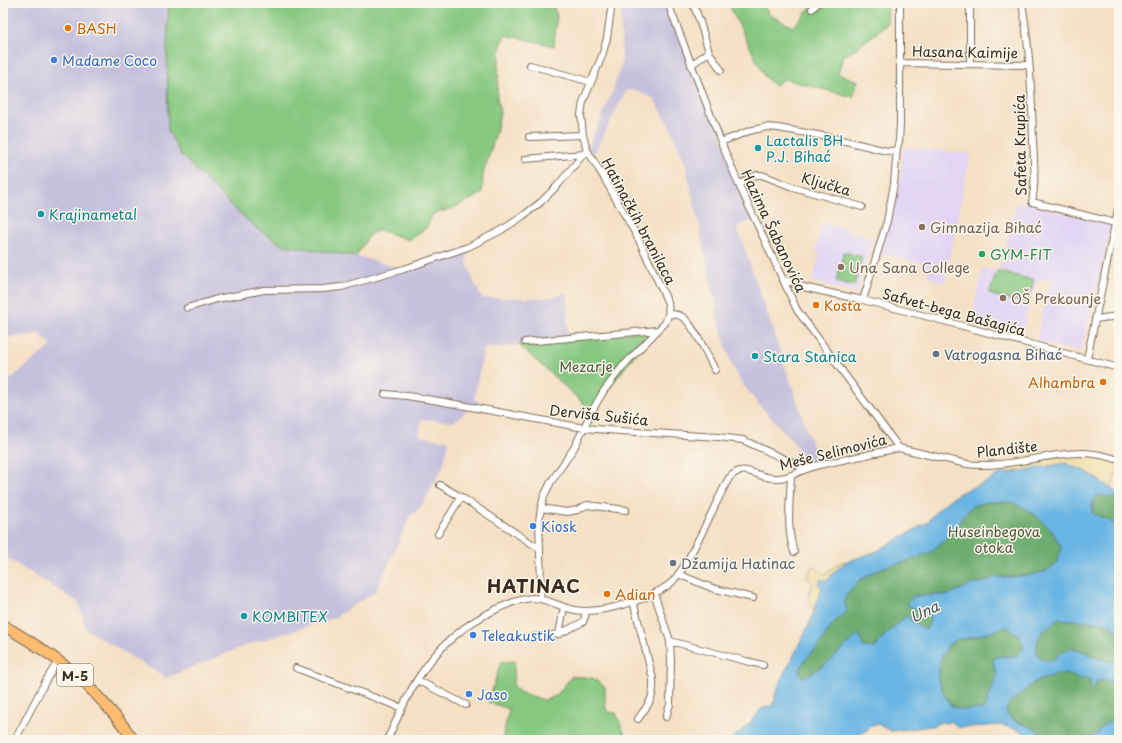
<svg xmlns="http://www.w3.org/2000/svg" width="1122" height="743" viewBox="0 0 1122 743" font-family="'Playpen Sans',sans-serif">
  <rect width="100%" height="100%" fill="#fbf7ec"/>
  <filter id="ink" filterUnits="userSpaceOnUse"><feTurbulence type="fractalNoise" baseFrequency=".025" numOctaves="2"/><feDisplacementMap in="SourceGraphic" scale="8" xChannelSelector="R" yChannelSelector="G"/><feConvolveMatrix kernelMatrix="1 2 1 2 8 2 1 2 1" color-interpolation-filters="sRGB"/></filter>
  <filter id="wash" filterUnits="userSpaceOnUse"><feTurbulence type="fractalNoise" baseFrequency=".012" numOctaves="4" result="noise"/><feDisplacementMap in="SourceGraphic" scale="16" xChannelSelector="R" yChannelSelector="G"/><feGaussianBlur stdDeviation="0.9" result="paint"/><feColorMatrix in="noise" values="0 0 0 0 0 0 0 0 0 0 0 0 0 0 0 0 0 1.4 0 .05"/><feComposite in="paint" operator="in"/></filter>
  <g filter="url(#wash)">
    <rect width="100%" height="100%" fill="#f4e0c5"/>
    <path fill="#e1d4f4" d="M903,147L970,154L945,283L931,279L923,264L880,253L896,201L901,174Z
      M1017,201L1112,225L1081,352L1036,341L1051,278L1036,281L1021,336L970,323L983,268L997,271L1004,259L1006,251L1005,250Z
      M823,223L873,238L857,294L812,281L820,253L815,252Z"/>
    <path fill="#c5c0db" d="M3,3H169L167,46L168,130L181,155L233,207L255,227L282,245L356,256L404,269L468,247L467,262L473,280L482,298H548L567,293L568,338L525,342L519,345L484,348L474,399L492,411L471,407L454,422L422,419L419,436L449,441L443,467L421,507L409,517L405,528L376,591L334,618L245,646L166,678L87,630L78,602L3,556V385L52,345L39,334L3,338Z
      M621,3H668L755,219L737,226L819,465L806,469L798,449L789,437L760,406L743,385L732,366L720,326L695,206L684,159L669,125L654,99L633,89L626,91L592,158L587,150L614,88L622,62L621,34Z"/>
    <path fill="#86c880" stroke="#60794f" d="M169,3H541L553,5L557,16L554,46L506,35L501,45L499,61L497,99L500,113L495,137L483,174L482,194L451,209L433,214L427,227L409,240L379,230L370,234L356,256L282,245L255,227L233,207L181,155L168,130L167,46Z
      M728,3H762L770,15L793,27L815,3H888L887,24L855,50L843,56L838,74L858,81L853,97L784,79L774,86L765,77Z
      M844,252L862,257L854,286L836,281Z
      M997,271L1034,280L1027,304L989,294Z
      M658,330L639,349L592,411L519,345L525,342Z
      M515,661L513,684L519,692L544,700L556,696L572,676L593,678L605,687V703L607,712L616,713L627,740H502L509,709L488,702L501,662Z"/>
    <path fill="#6cac6e" stroke="#546b46" d="M1097,495L1119,499V522L1114,523L1092,513V504Z
      M988,502H1011L1023,507L1038,517L1052,531L1061,547L1058,563L1044,572L1031,575L1011,577H995L988,581L970,585L948,595H930V621L926,630L917,624L906,616L884,636L875,648L863,647L859,635L826,664L804,679L799,671L805,660L820,644L834,622L847,611L844,601L847,594L858,581L883,567L905,562L946,538L955,530L963,516L972,506Z
      M1058,619L1075,620L1107,623L1119,633V661C1113,662 1095,657 1089,654C1085,652 1082,650 1078,649C1064,648 1063,655 1053,660C1046,663 1038,658 1036,651C1036,648 1037,646 1037,644C1039,632 1049,626 1058,619Z
      M1008,627L1020,636L1024,648L1016,656H1002L993,663L997,676L984,710H961L950,705L942,690L938,678L940,660L948,645L956,640L969,638L982,634Z
      M1067,673L1074,677H1087L1090,681L1091,686L1094,688L1097,681L1105,680L1119,684V719L1112,721L1101,727L1097,734L1085,740H1056L1046,737L1035,729L1011,719L1006,712L1009,703L1035,682L1057,674Z"/>
    <path fill="#eeda9e" stroke="#94825e" d="M1084,453L1119,460V466L1111,489L1087,472L1018,471L1010,473L1009,463Z
      M844,561L846,562L835,571L827,582L821,579L818,584L822,587L815,609L809,606L811,601L808,599L813,583L807,577L813,566L825,575L832,568Z"/>
    <path fill="#6ab5e3" stroke="#527080" fill-rule="evenodd" d="M1065,463L1087,472L1119,494V499L1097,495L1092,504V513L1114,523L1119,522V633L1107,623L1075,620L1058,619L1043,631L1038,639L1036,651L1040,658L1044,660H1052L1061,653L1071,649L1080,650L1097,658L1115,662L1119,661V684L1105,680L1097,681L1094,688L1091,686L1090,681L1087,677L1081,679L1067,673L1057,674L1035,682L1009,703L1006,712L1011,719L1035,729L1046,737L1056,740H1034L1030,736L1016,729L1002,725L969,727H957L951,721L946,723L941,722L932,726L890,731L878,724L869,727L865,732L858,735L856,740H731L750,723L761,709L771,706L775,701V695L784,673L790,663L811,620L822,587L818,584L821,579L827,581L835,571L846,562L877,551L928,522C937,508 952,496 966,490C972,487 979,486 984,483C995,478 997,473 1010,473ZM988,502H1011L1023,507L1038,517L1052,531L1061,547L1058,563L1044,572L1031,575L1011,577H995L988,581L970,585L948,595H930L914,596L906,604L922,613H929L930,621L926,630L917,624L906,616L884,636L875,648L863,647L859,634L826,664L803,678L799,671L805,660L820,644L834,622L847,611L844,601L847,594L858,581L883,567L905,562L931,552L955,530L963,516L972,506ZM1008,627L1020,636L1024,648L1016,656H1002L994,658L993,663L997,676L984,709L961,710L950,705L942,690L938,678L940,660L948,645L956,640L969,638L982,634Z
      M1119,719V733L1105,740H1084L1097,734L1101,727L1112,721Z"/>
  </g>
  <g filter="url(#ink)">
    <g fill="none" stroke-linecap="round" stroke-linejoin="round">
      <g stroke="#7c6a58" stroke-width="8">
        <path id="minor" d="M668,3L721,142L739,185L797,310L899,448
          M693,3L700,22L709,52L721,70
          M970,3V64
          M1022,3C1030,48 1032,95 1033,141C1034,161 1036,182 1032,202L1115,223
          M812,9L818,3
          M900,63L1029,65
          M530,65L591,82
          M691,65L709,52
          M529,137L583,135
          M721,142L749,131L766,127L778,128L829,137L887,151H894L897,148
          M525,159L584,154
          M739,185L751,177L757,175H762L790,186L862,207
          M782,279L807,288L863,300L933,318L1119,368
          M863,300L887,221L891,200L894,184L897,148L899,141L900,124V3
          M187,308L217,299L264,290L323,289L341,287L404,269L468,247L500,231L523,216L541,202L557,186L587,150
          M669,314C674,314 679,314 684,318C695,327 708,357 715,370
          M1095,319L1119,316
          M525,342L658,330
          M1087,359L1119,205
          M385,394L407,396L439,401L584,428L620,431L718,437L743,440L806,469
          M791,476C790,501 786,528 794,552
          M440,485L461,497L540,549
          M541,508L567,512L577,510L587,505L626,510
          M438,534L461,497
          M678,574L712,588L753,598
          M654,593L670,641L671,661L670,704L666,717
          M540,599L541,585L539,521L541,508L544,496L551,482L574,448L592,411L603,392L622,367L665,323C669,316 669,311 668,303L639,240L603,176L587,150L583,135L581,115L583,102L602,56L607,38L612,3
          M633,601L653,679C654,700 649,703 638,719
          M559,634L564,607
          M529,638L559,634L583,622L585,617V611
          M670,641L746,661L763,665
          M296,668L402,708
          M417,680L466,705
          M15,740L45,682L58,661
          M387,740C397,720 405,699 417,680C436,649 464,624 497,609C508,604 519,599 532,598C547,598 561,608 575,610C599,615 655,598 672,582C682,572 689,558 695,546C707,524 717,500 729,478C745,461 755,478 774,478C788,479 794,473 807,469C811,467 815,466 819,465L899,448L967,464C1006,469 1044,453 1083,453C1095,453 1107,456 1119,460"/>
      </g>
      <g stroke="#7c6a58" stroke-width="12">
        <path id="primary" d="M3,625C21,636 40,647 57,660C85,680 114,713 134,740"/>
      </g>
      <use href="#minor" stroke="#fff" stroke-width="6"/>
      <use href="#primary" stroke="#fdbc70" stroke-width="10"/>
    </g>
  </g>
  <g fill="#e8710a" stroke="#fbf7ec" stroke-width="1.5">
    <circle cx="68" cy="28" r="4"/>
    <circle cx="816" cy="305" r="4"/>
    <circle cx="1103" cy="382" r="4"/>
    <circle cx="607" cy="594" r="4"/>
  </g>
  <g fill="#3f7fe0" stroke="#fbf7ec" stroke-width="1.5">
    <circle cx="54" cy="60" r="4"/>
    <circle cx="533" cy="526" r="4"/>
    <circle cx="473" cy="635" r="4"/>
    <circle cx="469" cy="694" r="4"/>
  </g>
  <g fill="#0f9aa8" stroke="#fbf7ec" stroke-width="1.5">
    <circle cx="758" cy="148" r="4"/>
    <circle cx="41" cy="214" r="4"/>
    <circle cx="755" cy="356" r="4"/>
    <circle cx="244" cy="616" r="4"/>
  </g>
  <g fill="#8d6e63" stroke="#fbf7ec" stroke-width="1.5">
    <circle cx="922" cy="227" r="4"/>
    <circle cx="841" cy="267" r="4"/>
    <circle cx="1003" cy="298" r="4"/>
  </g>
  <circle fill="#2e9e5b" stroke="#fbf7ec" stroke-width="1.5" cx="982" cy="254" r="4"/>
  <circle fill="#5c6f8a" stroke="#fbf7ec" stroke-width="1.5" cx="936" cy="354" r="4"/>
  <circle fill="#6b7280" stroke="#fbf7ec" stroke-width="1.5" cx="673" cy="563" r="4"/>
  <g text-anchor="middle" dominant-baseline="central" stroke-width="3" stroke-linejoin="round" paint-order="stroke">
    <rect fill="#fbf7ec" stroke="#75685c" stroke-width="1" x="57" y="664" width="36" height="22" rx="3"/>
    <g font-size="13" font-weight="bold" fill="#3b2a1e">
      <text x="75" y="675">M-5</text>
    </g>
    <g font-size="14" fill="#c56008" stroke="#fbf7ec" text-anchor="start">
      <text x="76" y="28">BASH</text>
      <text x="824" y="305">Kosta</text>
      <text x="1095" y="382" text-anchor="end">Alhambra</text>
      <text x="615" y="594">Adian</text>
    </g>
    <g font-size="14" fill="#3b2a1e" stroke="#fbf7ec">
      <text transform="translate(965 52) rotate(1)">Hasana Kaimije</text>
      <text transform="translate(1020 145) rotate(-91)">Safeta Krupića</text>
      <text transform="translate(826 184) rotate(16)">Ključka</text>
      <text transform="translate(639 221) rotate(62)">Hatinačkih branilaca</text>
      <text transform="translate(774 231) rotate(65)">Hazima Šabanovića</text>
      <text transform="translate(954 312) rotate(15)">Safvet-bega Bašagića</text>
      <text transform="translate(599 415) rotate(6)">Derviša Sušića</text>
      <text transform="translate(1007 449) rotate(-6)">Plandište</text>
      <text transform="translate(833 452) rotate(-14)">Meše Selimovića</text>
    </g>
    <g font-size="14" fill="#366cbe" stroke="#fbf7ec" text-anchor="start">
      <text x="62" y="60">Madame Coco</text>
      <text x="541" y="526">Kiosk</text>
      <text x="481" y="635">Teleakustik</text>
      <text x="477" y="694">Jaso</text>
    </g>
    <g font-size="14" fill="#0d838f" stroke="#fbf7ec" text-anchor="start">
      <text x="766" y="140">Lactalis BH<tspan x="766" dy="16">P.J. Bihać</tspan></text>
      <text x="49" y="214">Krajinametal</text>
      <text x="763" y="356">Stara Stanica</text>
      <text x="252" y="616">KOMBITEX</text>
    </g>
    <g font-size="14" fill="#785e54" stroke="#fbf7ec" text-anchor="start">
      <text x="930" y="227">Gimnazija Bihać</text>
      <text x="849" y="267">Una Sana College</text>
      <text x="1011" y="298">OŠ Prekounje</text>
    </g>
    <g font-size="14" fill="#27864d" stroke="#fbf7ec" text-anchor="start">
      <text x="990" y="254">GYM-FIT</text>
    </g>
    <g font-size="14" fill="#4e5e75" stroke="#fbf7ec" text-anchor="start">
      <text x="944" y="354">Vatrogasna Bihać</text>
    </g>
    <g font-size="14" fill="#52593b" stroke="#fbf7ec">
      <text x="586" y="366">Mezarje</text>
      <text x="994" y="531">Huseinbegova<tspan x="994" dy="16">otoka</tspan></text>
    </g>
    <g font-size="14" fill="#5b616d" stroke="#fbf7ec" text-anchor="start">
      <text x="681" y="563">Džamija Hatinac</text>
    </g>
    <g font-size="15" font-style="italic" fill="#4b5b63" stroke="#fbf7ec">
      <text transform="translate(924 611) rotate(-27)">Una</text>
    </g>
    <g font-size="18" font-weight="bold" letter-spacing="1" fill="#3b2a1e" stroke="#fbf7ec">
      <text x="534" y="585">HATINAC</text>
    </g>
  </g>
  <rect width="1122" height="743" fill="none" stroke="#fbf7ec" stroke-width="16"/>
</svg>
